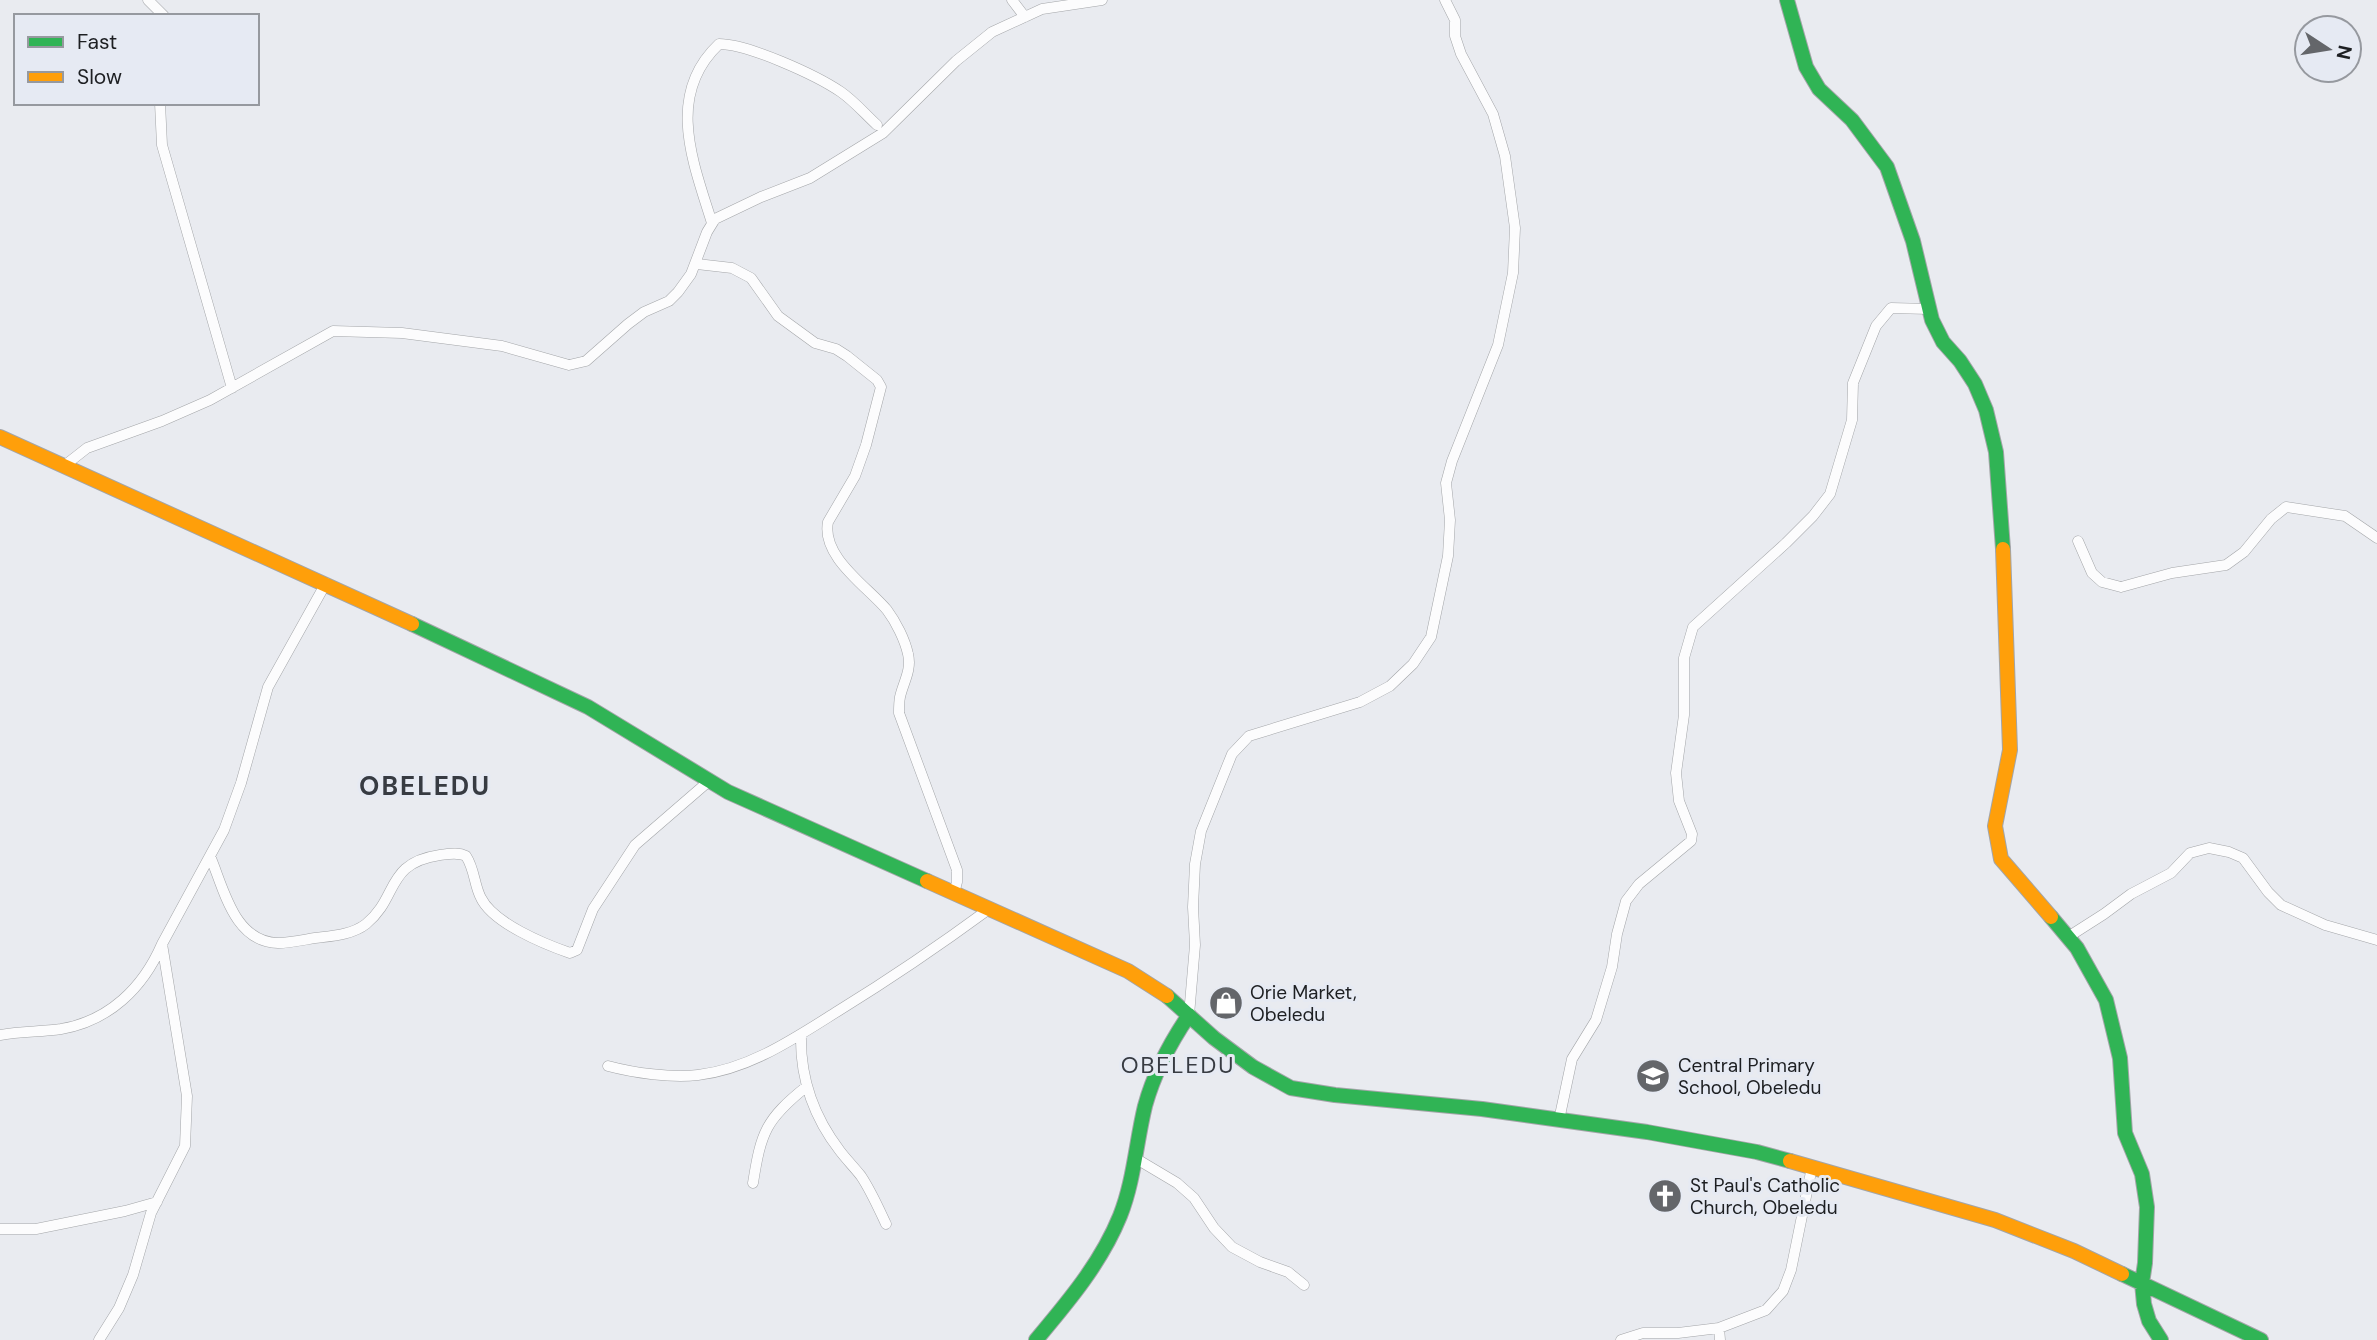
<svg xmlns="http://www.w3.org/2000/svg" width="2377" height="1340" viewBox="0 0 2377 1340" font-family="'DM Sans',sans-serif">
  <rect width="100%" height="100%" fill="#e9ebf0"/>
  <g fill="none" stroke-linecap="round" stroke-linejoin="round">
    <g stroke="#a3a5a8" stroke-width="11">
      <path id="street" d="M148,0L164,16
        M1012,0L1025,17
        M160,103L162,145L232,388
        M712,223C693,162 665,95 719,44C748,44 816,75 841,92C854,101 865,114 877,125
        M697,264L732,268L751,278L778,316L815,343L836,349L847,356L877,380L881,387L866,445L855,476L828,522C821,557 868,587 887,610C896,622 905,640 908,654C912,670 903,683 900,697C899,702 899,708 899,713L957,870V882L954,893
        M64,466L87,448L162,421L210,400L333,331L402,333L502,346L569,365L586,361L628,324L644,312L669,301L678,292L691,274L707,232L715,219L761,197L810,178L883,133L956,61L992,32L1042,9L1102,0
        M2078,541L2092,573L2102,582L2121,587L2172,573L2226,565L2244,552L2271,519L2286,507L2345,516L2377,538
        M210,856C224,889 234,942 278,943C290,943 303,940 315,938C331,936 352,935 366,924C399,897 385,863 440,855C449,854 458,852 466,856C475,870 474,885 481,898C493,923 544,944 570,953L577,950L593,909L635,845L709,781
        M2068,937L2104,914L2131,894L2171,873L2190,853L2209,848L2229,852L2243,858L2268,892L2281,905L2325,925L2377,940
        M1189,1015L1195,945L1193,907L1195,864L1201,831L1232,754L1249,736L1360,702L1390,686L1413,664L1431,637L1448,556L1450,520L1446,483L1452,461L1498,345L1513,273L1515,228L1505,156L1493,114L1461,54L1455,36V20L1445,0
        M0,1035C20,1031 40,1032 61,1029C109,1021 143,988 162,944
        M801,1035C800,1079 813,1116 840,1151C846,1159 854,1167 861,1176C871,1191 878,1207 886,1224
        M608,1066C634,1073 671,1078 698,1075C750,1069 795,1038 838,1011C890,979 940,945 989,909
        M1559,1120L1572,1059L1596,1020L1612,967L1617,934L1626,901L1639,884L1691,841L1692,834L1679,801L1676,773L1684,715V658L1693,627L1786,543L1813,516L1830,494L1852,420L1853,383L1876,326L1891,308L1929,309
        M1135,1158L1177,1183L1194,1198L1214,1228L1232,1247L1260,1262L1288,1272L1304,1285
        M753,1183C761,1132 766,1119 806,1087
        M0,1229H36L125,1211L157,1202
        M1719,1328L1720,1340
        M99,1340L119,1308L133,1275L151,1213L185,1146L187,1096L162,944L224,830L241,783L268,687L326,583
        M1621,1340L1643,1333H1678L1719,1328L1766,1310L1783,1291L1791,1270L1812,1167"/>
    </g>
    <g stroke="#a3a5a8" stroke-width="16">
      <path id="fast" d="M1787,0L1806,67L1819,89L1852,120L1887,167L1913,241L1932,320L1943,342L1960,361L1975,384L1986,410L1996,452L2003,549
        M412,624L588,707L728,792L927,881
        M2051,917L2077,948L2106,1000L2120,1058L2125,1133L2142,1174L2147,1207L2145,1263L2142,1283L2144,1304L2149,1321L2161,1340
        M1167,996L1214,1038L1253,1067L1291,1088L1335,1095L1482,1109L1647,1132L1757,1152L1790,1161
        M2122,1274L2261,1340
        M1036,1340C1068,1302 1101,1263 1120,1216C1134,1181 1136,1143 1145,1106C1154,1073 1170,1043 1189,1015"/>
    </g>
    <g stroke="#a3a5a8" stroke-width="16">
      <path id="slow" d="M0,437L412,624
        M2003,549L2010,750L1995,826L2001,859L2051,917
        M927,881L1128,971L1167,996
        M1790,1161L1995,1220L2074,1251L2122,1274"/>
    </g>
    <use href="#street" stroke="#fcfcfd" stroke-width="10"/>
    <use href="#fast" stroke="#30b455" stroke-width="14"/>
    <use href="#slow" stroke="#ff9f0a" stroke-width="14"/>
  </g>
  <defs>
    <g id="shop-disc" transform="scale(1.75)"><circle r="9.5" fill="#64666a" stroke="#e6eaf3"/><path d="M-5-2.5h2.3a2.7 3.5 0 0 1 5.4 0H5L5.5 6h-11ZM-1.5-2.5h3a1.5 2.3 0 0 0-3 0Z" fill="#fff"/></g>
    <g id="school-disc" transform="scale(1.75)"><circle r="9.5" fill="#64666a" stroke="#e6eaf3"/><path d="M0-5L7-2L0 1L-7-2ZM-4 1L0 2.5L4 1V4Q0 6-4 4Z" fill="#fff"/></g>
    <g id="church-disc" transform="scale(1.75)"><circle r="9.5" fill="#64666a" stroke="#e6eaf3"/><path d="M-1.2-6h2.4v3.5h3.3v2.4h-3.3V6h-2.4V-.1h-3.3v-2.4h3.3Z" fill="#fff"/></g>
  </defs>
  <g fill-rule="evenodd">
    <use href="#shop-disc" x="1226" y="1003"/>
    <use href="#school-disc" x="1653" y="1076"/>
    <use href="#church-disc" x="1665" y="1196"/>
  </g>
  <g text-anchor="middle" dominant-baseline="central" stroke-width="6" stroke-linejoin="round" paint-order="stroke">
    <g font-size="19" fill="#1d1f22" stroke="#e6eaf3" text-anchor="start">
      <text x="1250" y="992">Orie Market,<tspan x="1250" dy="22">Obeledu</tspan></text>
      <text x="1678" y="1065">Central Primary<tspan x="1678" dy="22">School, Obeledu</tspan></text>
      <text x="1690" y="1185">St Paul's Catholic<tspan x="1690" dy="22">Church, Obeledu</tspan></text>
    </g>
    <g font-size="23" letter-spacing="2" fill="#373b42" stroke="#e6eaf3">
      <text x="1178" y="1065">OBELEDU</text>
    </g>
    <g font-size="26" font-weight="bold" letter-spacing="2" fill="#373b42" stroke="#e6eaf3">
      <text x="425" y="786">OBELEDU</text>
    </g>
  </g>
  <rect x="14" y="14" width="245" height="91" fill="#e6eaf3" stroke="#96999f" stroke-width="2"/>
  <rect x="28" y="37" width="35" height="10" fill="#30b455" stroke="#96999f" stroke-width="2"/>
  <text x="77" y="49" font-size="21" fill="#1d1f22">Fast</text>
  <rect x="28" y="72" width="35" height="10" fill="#ff9f0a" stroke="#96999f" stroke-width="2"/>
  <text x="77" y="84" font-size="21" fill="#1d1f22">Slow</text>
  <g transform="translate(2328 49) rotate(102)"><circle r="33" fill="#e6eaf3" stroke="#96999f" stroke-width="2"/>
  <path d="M0-5L12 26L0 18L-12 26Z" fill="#64666a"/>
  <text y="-10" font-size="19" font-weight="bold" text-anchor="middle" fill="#1d1f22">N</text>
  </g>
</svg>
